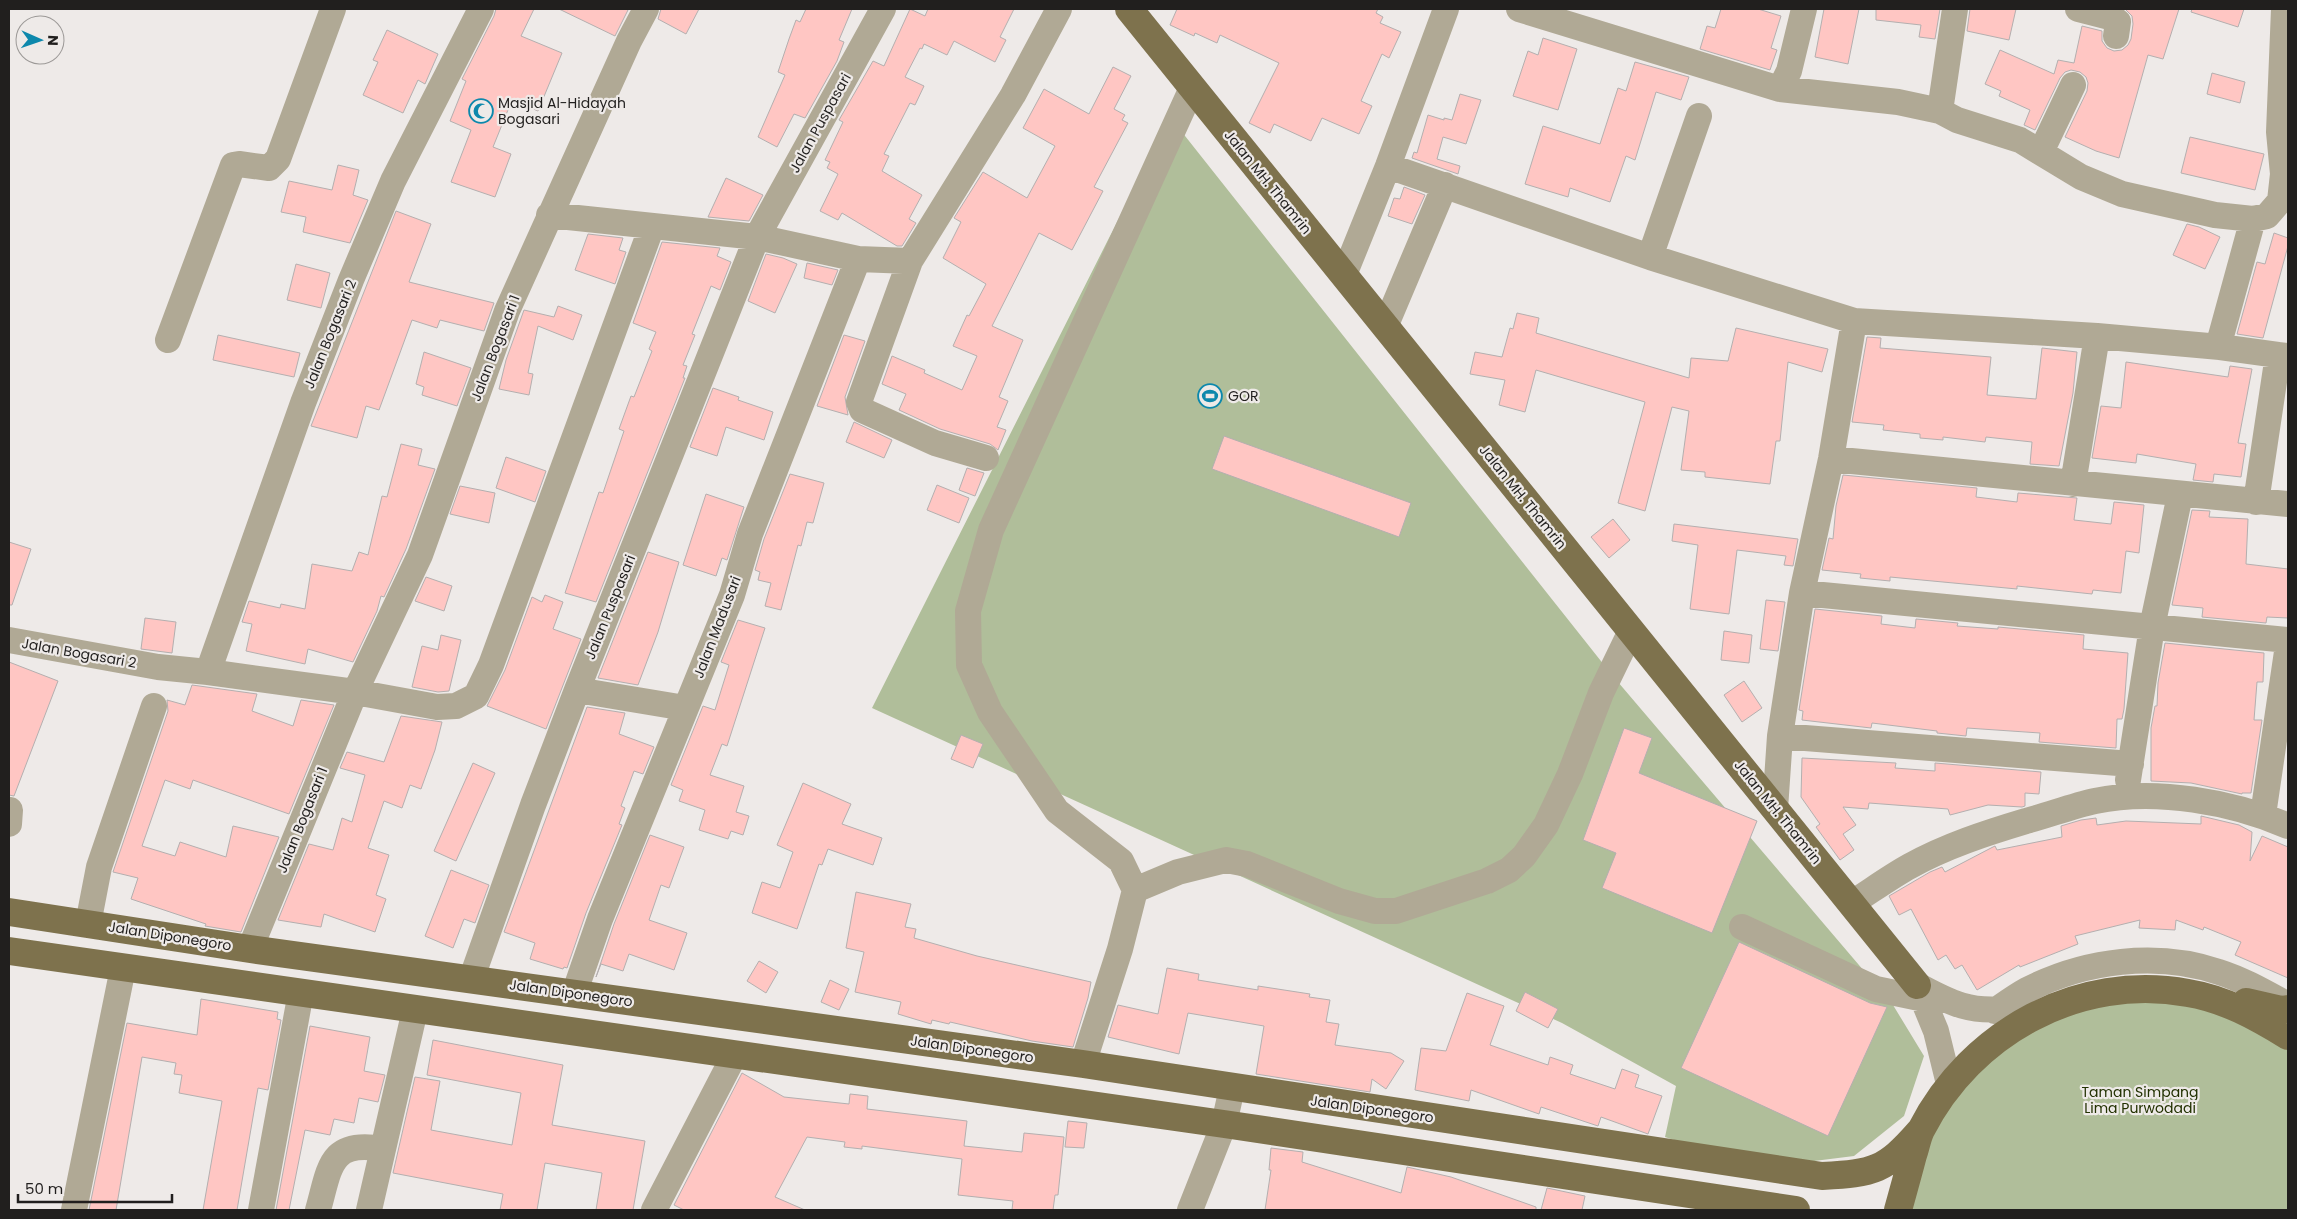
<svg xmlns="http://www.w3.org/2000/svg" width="2297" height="1219" viewBox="0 0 2297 1219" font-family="Poppins,sans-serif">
  <rect width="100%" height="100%" fill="#eeeae8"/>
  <path fill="#b0be9a" d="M1170,117L1612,675L1893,1005L1924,1056L1904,1116L1854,1156L1806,1162L1689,1145L1665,1137L1676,1086L1562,1023L872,708Z
    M2142,989L2288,1036V1210H1898L1920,1131L1996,1039Z"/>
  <path fill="#ffc6c3" stroke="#b4afaf" d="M496,9H534L521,36L562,53L538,111L512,100L493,147L511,154L495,197L451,182L471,130L450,121L466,81L462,79L494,16Z
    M559,9H625L628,10L615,36Z
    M661,9H699L686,34L658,19Z
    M806,9H852L839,40L844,42L837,61L805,118L794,114L777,147L758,137L785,75L778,72L789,39L796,20L800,22Z
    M910,9L925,16L928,9H1014L1000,37L1006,40L995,62L954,41L947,55L924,44L922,49L920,48L905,77L924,86L915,105L910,103L884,154L889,156L882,171L922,195L909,219L916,223L902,246H897L842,213L838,220L820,211L838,174L827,168L830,162L825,160L843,122L839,120L873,61L884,66Z
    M1177,9H1378L1376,13L1383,17L1380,23L1401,32L1389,58L1382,54L1361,101L1372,106L1359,134L1322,118L1311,141L1274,124L1270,133L1249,123L1279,63L1220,35L1217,43L1195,33L1194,36L1170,25Z
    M1721,9H1758L1781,16L1771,48L1777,50L1770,70L1700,49L1707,26L1715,28Z
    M1824,9H1859L1848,64L1815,57Z
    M1876,9H1940L1935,39L1919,37L1921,25L1876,20Z
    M1970,9H2016L2009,40L1967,31Z
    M2125,9H2179L2163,59L2148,55L2119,158L2096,151L2065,137L2087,91L2088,83L2086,77L2080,72L2071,70L2065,72L2060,78L2035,130L2024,125L2030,110L1999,96L2001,91L1985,84L2000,50L2054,74L2058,60L2074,63L2082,26L2102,31V41L2107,48L2114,51L2122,50L2128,45L2131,39L2133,24L2132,16Z
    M2192,9H2244L2238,27L2191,12Z
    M387,30L438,54L425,84L418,80L403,113L363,95L378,62L373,60Z
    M1543,38L1577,49L1558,110L1513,96L1528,51L1538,55Z
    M1635,62L1689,77L1681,100L1656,92L1635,160L1626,156L1610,202L1570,188L1568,197L1525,184L1543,126L1600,144L1618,88L1626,91Z
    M1113,67L1131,76L1114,109L1125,115L1122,120L1128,123L1094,187L1103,191L1072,250L1039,233L992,326L1023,340L999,397L1008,401L997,427L1006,430L998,450L990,444L940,429L899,410L906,394L882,384L892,356L925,370L924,373L962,390L977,356L953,346L967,315L969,316L986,284L943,258L961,222L954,218L983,172L1027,198L1055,146L1023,128L1044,89L1089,114Z
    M2212,73L2245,82L2240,103L2207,94Z
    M1460,94L1481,100L1466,144L1443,137L1437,159L1460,166L1458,174L1412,158L1414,152L1417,153L1428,115L1444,120V118L1452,120Z
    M2190,137L2264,154L2255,190L2181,173Z
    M338,165L359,170L353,195L368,200L350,243L303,232L306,217L281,212L289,181L332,190Z
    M726,178L763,195L749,221L708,217Z
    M1404,187L1425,195L1412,224L1388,216L1394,198L1400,199Z
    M396,211L431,224L409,282L494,303L484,331L440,320L437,328L412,320L379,410L366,406L357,438L311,426Z
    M2187,224L2199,227L2220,237L2205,269L2173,255Z
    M2274,233L2288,238V246L2263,338L2237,334L2257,262L2265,264Z
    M588,234L623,238L619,250L626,252L615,284L575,270Z
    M662,242L720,248L717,256L731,262L720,290L711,286L692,334L695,335L683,365L687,366L683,378H685L596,602L565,593L599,492L603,493L624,431L619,429L631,396L634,397L652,351L649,349L656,332L633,323Z
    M766,254L783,258L797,264L775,313L748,301Z
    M807,263L838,270L832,285L804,278Z
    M296,264L330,273L321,308L287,300Z
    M558,306L582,315L573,340L538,326L528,373L533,374L529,395L499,389L506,360L524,310L554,317Z
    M1517,313L1539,318L1536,333L1689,378L1691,358L1728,361L1736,328L1828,349L1822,372L1788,362L1780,441H1776L1770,484L1705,477V472L1681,470L1689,411L1672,407L1645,511L1618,503L1645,402L1536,370L1525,412L1499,405L1505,380L1470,374L1475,352L1502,357L1510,328L1513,329Z
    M218,335L300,353L294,377L213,360Z
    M844,335L865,341L845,397L848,415L817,406Z
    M1867,337L1881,338L1880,348L1991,357L1987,395L2036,399L2042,348L2077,352L2073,393L2059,466L2030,464L2032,442L1986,437L1985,442L1943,437V440L1920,438V434L1883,430L1884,425L1852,422Z
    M424,352L471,368L457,406L422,395L424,387L416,384Z
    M2126,362L2228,377L2230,366L2252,369L2238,443L2246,444L2241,477L2214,474L2213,482L2193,480L2196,464L2137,454L2136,463L2092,458L2101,406L2121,408Z
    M713,388L739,397L738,400L773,412L764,440L726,427L717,456L690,447Z
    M854,422L892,440L884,458L846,442Z
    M1224,436L1411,503L1399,537L1212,469Z
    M401,444L422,449L418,465L435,469L406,549L384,597L381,596L377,611L353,662L308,649L305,664L246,651L252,624L242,622L249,601L280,608L281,604L305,609L312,564L352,571L359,552L368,555L382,496L387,497Z
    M506,457L546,471L535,502L496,488Z
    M967,468L984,473L975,496L959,490Z
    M790,474L824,483L813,523L807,522L801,546L798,545L781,610L765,606L771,583L758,580L760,572L755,570L764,539Z
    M1843,475L1977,488L1976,497L2017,502L2018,493L2077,498L2074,520L2111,524L2114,502L2144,505L2139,553L2126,551L2121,593L2093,590L2092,594L2017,586V589L1890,577V581L1860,578L1861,574L1822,570L1829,538L1833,539L1836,506Z
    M937,485L969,498L959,523L927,510Z
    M460,486L495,493L489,523L450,514Z
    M706,494L744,507L727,560L722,558L716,576L683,565Z
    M2192,510L2210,511L2209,517L2248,519L2246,564L2288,569V618L2267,617L2266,623L2202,617L2203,608L2172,605Z
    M1613,519L1630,540L1609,558L1591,537Z
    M1674,524L1798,539L1793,566L1784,565L1786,556L1737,550L1729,614L1690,609L1698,545L1672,541Z
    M9,542L31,549L12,605H9Z
    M648,552L679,562L658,632L638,685L598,678Z
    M426,577L452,586L444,611L415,601Z
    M545,595L563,602L553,629L581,639L546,729L487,706L505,670L532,597L542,602Z
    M1766,600L1785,602L1778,651L1760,649Z
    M1815,609L1882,616L1881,624L1915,628L1916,619L1958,623L1957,626L1998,629V627L2084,635L2083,649L2128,653L2124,709L2122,719H2117L2116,748L2039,742L2040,733L1967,728L1966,736L1937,733V731L1872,723L1871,728L1802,720L1803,711L1799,710Z
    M145,618L176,622L172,653L141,649Z
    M738,620L765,628L727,746L722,744L710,775L744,786L736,812L749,816L743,835L731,831L728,839L699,830L705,810L679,801L683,790L671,785L703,706L715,710L729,665L721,662Z
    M1724,631L1752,635L1749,663L1721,660Z
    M441,635L461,640L449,691L438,692L412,687L422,646L438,650Z
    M2165,643L2264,653L2263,682H2257L2254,720H2262L2251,793H2242V794L2191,783L2151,781V728L2155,706H2157L2158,683Z
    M9,662L58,681L14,796L9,795Z
    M1744,681L1762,708L1742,722L1724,695Z
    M192,685L257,694L252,711L293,726L301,700L334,705L289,814L193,780L190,789L165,780L142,846L175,856L180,842L226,857L233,826L279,837L241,932L205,926L206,924L131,899L138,878L113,872L168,711L167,700L185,705Z
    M587,707L625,713L619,734L654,747L643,774L634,771L621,806L625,808L619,824L622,825L586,913L567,968L564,967L563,969L530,959L535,943L504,932Z
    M401,716L442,722L435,750L421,789L410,785L402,808L384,801L368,848L389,855L376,895L386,899L375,932L324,914L321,927L278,920L309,844L333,850L342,818L352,822L365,775L340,768L347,752L384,762Z
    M1624,728L1652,738L1639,773L1757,821L1712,933L1602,888L1616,853L1583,840Z
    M961,735L983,744L973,768L951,759Z
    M1802,758L1896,763L1895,768L1935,771V763L2041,772L2039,794L2025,793V806L2022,807L1988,805L1950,815L1948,809L1869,803L1868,809L1843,807L1856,825L1843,834L1854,850L1840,860L1816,827L1820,824L1801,797Z
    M473,763L495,773L456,861L434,851Z
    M803,783L851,804L842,824L882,838L873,865L828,849L822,865L819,864L797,929L752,913L762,882L780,888L793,852L777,845Z
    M2201,816L2239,825L2252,832L2250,861L2262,836L2288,847V978L2235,955L2241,942L2204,927L2203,930L2176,920L2175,930L2139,928L2140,920L2075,936L2078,944L2020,967L2019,965L1977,990L1962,965L1955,969L1946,955L1938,960L1911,909L1899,915L1889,896L1930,872L1942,867L1945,872L1991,848L1995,846L1997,850L2062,837L2061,826L2081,820L2096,818L2097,825L2126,821L2201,824Z
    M650,835L684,847L669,888L661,885L649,920L687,933L674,970L629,954L623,971L601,964L596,977L614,924Z
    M451,870L489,885L475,923L464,919L453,948L425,936Z
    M856,892L911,904L905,927L916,929L914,938L977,956L1091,982L1088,998L1073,1047L1032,1041L950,1022L949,1024L932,1020L931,1024L898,1014L901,1002L855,992L864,952L846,948Z
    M1739,942L1870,1003L1887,1007L1828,1136L1681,1068Z
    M759,961L778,972L766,993L747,981Z
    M1167,968L1199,974L1198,980L1258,990V986L1310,994L1309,997L1330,1000L1326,1022L1339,1024L1335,1045L1391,1053L1404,1061L1386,1089L1372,1079L1370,1092L1256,1074L1264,1026L1188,1013L1179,1054L1108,1037L1118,1005L1158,1014Z
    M830,980L849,989L839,1010L821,1002Z
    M1525,992L1558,1009L1548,1028L1516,1011Z
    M1467,993L1504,1006L1490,1045L1548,1065L1550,1057L1573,1065L1570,1074L1615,1089L1622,1069L1639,1075L1635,1087L1662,1096L1648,1134L1601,1117L1598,1126L1541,1107L1539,1114L1471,1090L1469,1101L1415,1090L1421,1048L1446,1051Z
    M201,999L278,1012L277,1019L281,1020L268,1090L258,1088L237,1210H203L222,1101L179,1093L182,1075L174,1074L176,1063L142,1057L116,1210H89L127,1023L197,1035Z
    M310,1026L370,1037L364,1071L385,1075L378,1102L359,1098L354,1123L334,1119L330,1135L305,1130L289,1210H276Z
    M433,1040L563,1065L552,1125L645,1141L633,1210H596L602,1173L545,1163L537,1210H500L503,1194L393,1173L415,1077L440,1081L431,1130L512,1145L521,1093L427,1075Z
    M742,1073L784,1097L849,1104L850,1094L868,1096L867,1109L967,1121L964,1146L1022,1152L1024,1133L1064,1137L1058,1195H1055L1053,1210H1012L1013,1201L958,1195L962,1159L862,1146V1149L844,1147L845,1142L807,1137L775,1197L805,1210H684L674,1205Z
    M1068,1121L1087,1123L1084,1148L1065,1147Z
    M1271,1148L1303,1152L1302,1162L1401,1193L1407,1167L1451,1177L1536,1207V1210H1265L1271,1170H1269Z
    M1547,1188L1585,1196L1582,1210H1541Z"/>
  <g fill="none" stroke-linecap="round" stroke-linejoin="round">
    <path stroke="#b0a995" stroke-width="26" d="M481,9L393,181L351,280L303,403L208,672L355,692L437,707L456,706L476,696L491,665L652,226
      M1519,9L1780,89L1898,102L1940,111L1957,120L2020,140L2081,177L2122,194L2215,215L2253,219L2267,216L2280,201L2283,174L2279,132L2284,9
      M2078,9L2113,18L2118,22L2116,36
      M1780,89L1789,71L1804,9
      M1940,111L1955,9
      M2041,152L2073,85
      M1388,166L1650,257L1854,321L2097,336
      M549,215L757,237L858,259L910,261
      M2253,219L2221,336L2220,347L2278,355
      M1650,257L1699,116
      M1344,275L1388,166L1446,9
      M1385,327L1445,185
      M168,340L233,165L239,164L269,168L278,159L333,9
      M986,458L935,443L862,410L859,402L910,261L1013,95L1059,9
      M1831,459L2288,504
      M2073,484L2097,336L2220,347
      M2256,502L2278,355L2288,356
      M1802,593L2288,640
      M9,640L158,667L208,672
      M577,690L685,708
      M1780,736L2131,764
      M2128,780L2152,627L2180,495
      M1775,809L1780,736L1802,593L1831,459L1854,321
      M2263,815L2288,645
      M9,824L10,810
      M1135,890L1178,872L1226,860L1247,864L1339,901L1375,911H1396L1487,881L1509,870L1524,856L1546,825L1570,774L1601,693L1631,631
      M1852,903C1871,891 1890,877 1910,866C1946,846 1986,833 2026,821C2049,815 2072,806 2095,801C2156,788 2233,802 2288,826
      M88,924L99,867L154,706
      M1742,927L1876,989L1924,999
      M250,949L355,692L420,555L507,311L629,41L646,9
      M471,980L533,805L577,690L757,237L883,9
      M1917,985C1950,1003 1972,1014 2011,1008
      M1917,985L1936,1031L1949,1084
      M574,994L600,919L732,595L750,534L858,259
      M1995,1011C2005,1004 2016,996 2027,990C2085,960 2157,951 2219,972C2244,980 2266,993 2288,1005
      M1083,1064L1120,949L1135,890L1121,861L1057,811L990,712L969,665L968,611L991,530L1192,88
      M74,1210L123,968
      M261,1210L301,992
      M318,1210C330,1168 329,1139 383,1149
      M369,1210L415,1010
      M654,1210L735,1054
      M1190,1210L1224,1124L1232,1088"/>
    <path stroke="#7e724d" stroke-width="28" d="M1129,9L1917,985
      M9,912L250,949L1083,1064L1822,1176C1874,1173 1885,1171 1920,1131
      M9,951L1224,1124L1796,1210
      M2246,1002L2281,1010L2288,1009
      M1898,1210C1903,1192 1908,1174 1913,1155C1916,1147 1917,1138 1921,1130C1971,1032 2079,973 2188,993C2225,999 2257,1017 2288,1036"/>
  </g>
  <defs>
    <g id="mosque-ring" transform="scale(1.25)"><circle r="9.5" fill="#eeeae8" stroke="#0d88ac" stroke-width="1.5"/><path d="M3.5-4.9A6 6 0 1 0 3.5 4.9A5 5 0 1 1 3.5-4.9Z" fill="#0d88ac"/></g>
    <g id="stadium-ring" transform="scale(1.25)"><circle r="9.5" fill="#eeeae8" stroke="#0d88ac" stroke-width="1.5"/><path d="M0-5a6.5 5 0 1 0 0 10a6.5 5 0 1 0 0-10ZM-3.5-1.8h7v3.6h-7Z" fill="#0d88ac"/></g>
  </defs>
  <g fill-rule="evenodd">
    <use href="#mosque-ring" x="481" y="111"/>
    <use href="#stadium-ring" x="1210" y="396"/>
  </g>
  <g text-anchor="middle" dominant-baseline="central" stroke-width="4.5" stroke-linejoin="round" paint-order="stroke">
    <g font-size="14" fill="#211f1e" stroke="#eeeae8" text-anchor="start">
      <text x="498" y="103">Masjid Al-Hidayah<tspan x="498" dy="16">Bogasari</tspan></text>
      <text x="1228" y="396">GOR</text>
    </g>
    <g font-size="14" fill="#211f1e" stroke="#eeeae8">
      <text transform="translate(820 123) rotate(-61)">Jalan Puspasari</text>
      <text transform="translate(1268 182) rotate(51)">Jalan MH. Thamrin</text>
      <text transform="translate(330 334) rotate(-68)">Jalan Bogasari 2</text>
      <text transform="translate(495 348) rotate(-69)">Jalan Bogasari 1</text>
      <text transform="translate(1523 497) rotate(51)">Jalan MH. Thamrin</text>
      <text transform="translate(610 607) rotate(-68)">Jalan Puspasari</text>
      <text transform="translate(717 627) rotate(-69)">Jalan Madusari</text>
      <text transform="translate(79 653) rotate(10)">Jalan Bogasari 2</text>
      <text transform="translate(1778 812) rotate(51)">Jalan MH. Thamrin</text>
      <text transform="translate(302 820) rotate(-68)">Jalan Bogasari 1</text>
      <text transform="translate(170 936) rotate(9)">Jalan Diponegoro</text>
      <text transform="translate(571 993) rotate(8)">Jalan Diponegoro</text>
      <text transform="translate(972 1049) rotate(8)">Jalan Diponegoro</text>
      <text transform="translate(1372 1109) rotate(8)">Jalan Diponegoro</text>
    </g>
    <g font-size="14" fill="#223100" stroke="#eeeae8">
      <text x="2140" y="1092">Taman Simpang<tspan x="2140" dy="16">Lima Purwodadi</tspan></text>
    </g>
  </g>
  <rect width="2297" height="1219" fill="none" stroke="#211f1e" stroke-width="20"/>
  <g transform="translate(40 40) rotate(92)"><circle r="24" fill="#eeeae8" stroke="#9c9997"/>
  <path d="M0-4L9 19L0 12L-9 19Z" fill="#0d88ac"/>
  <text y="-8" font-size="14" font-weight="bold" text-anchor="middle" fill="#211f1e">N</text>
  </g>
  <path d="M18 1194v8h154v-8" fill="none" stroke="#211f1e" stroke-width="2.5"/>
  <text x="25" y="1194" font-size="15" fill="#211f1e" stroke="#eeeae8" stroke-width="4" paint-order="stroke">50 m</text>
</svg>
